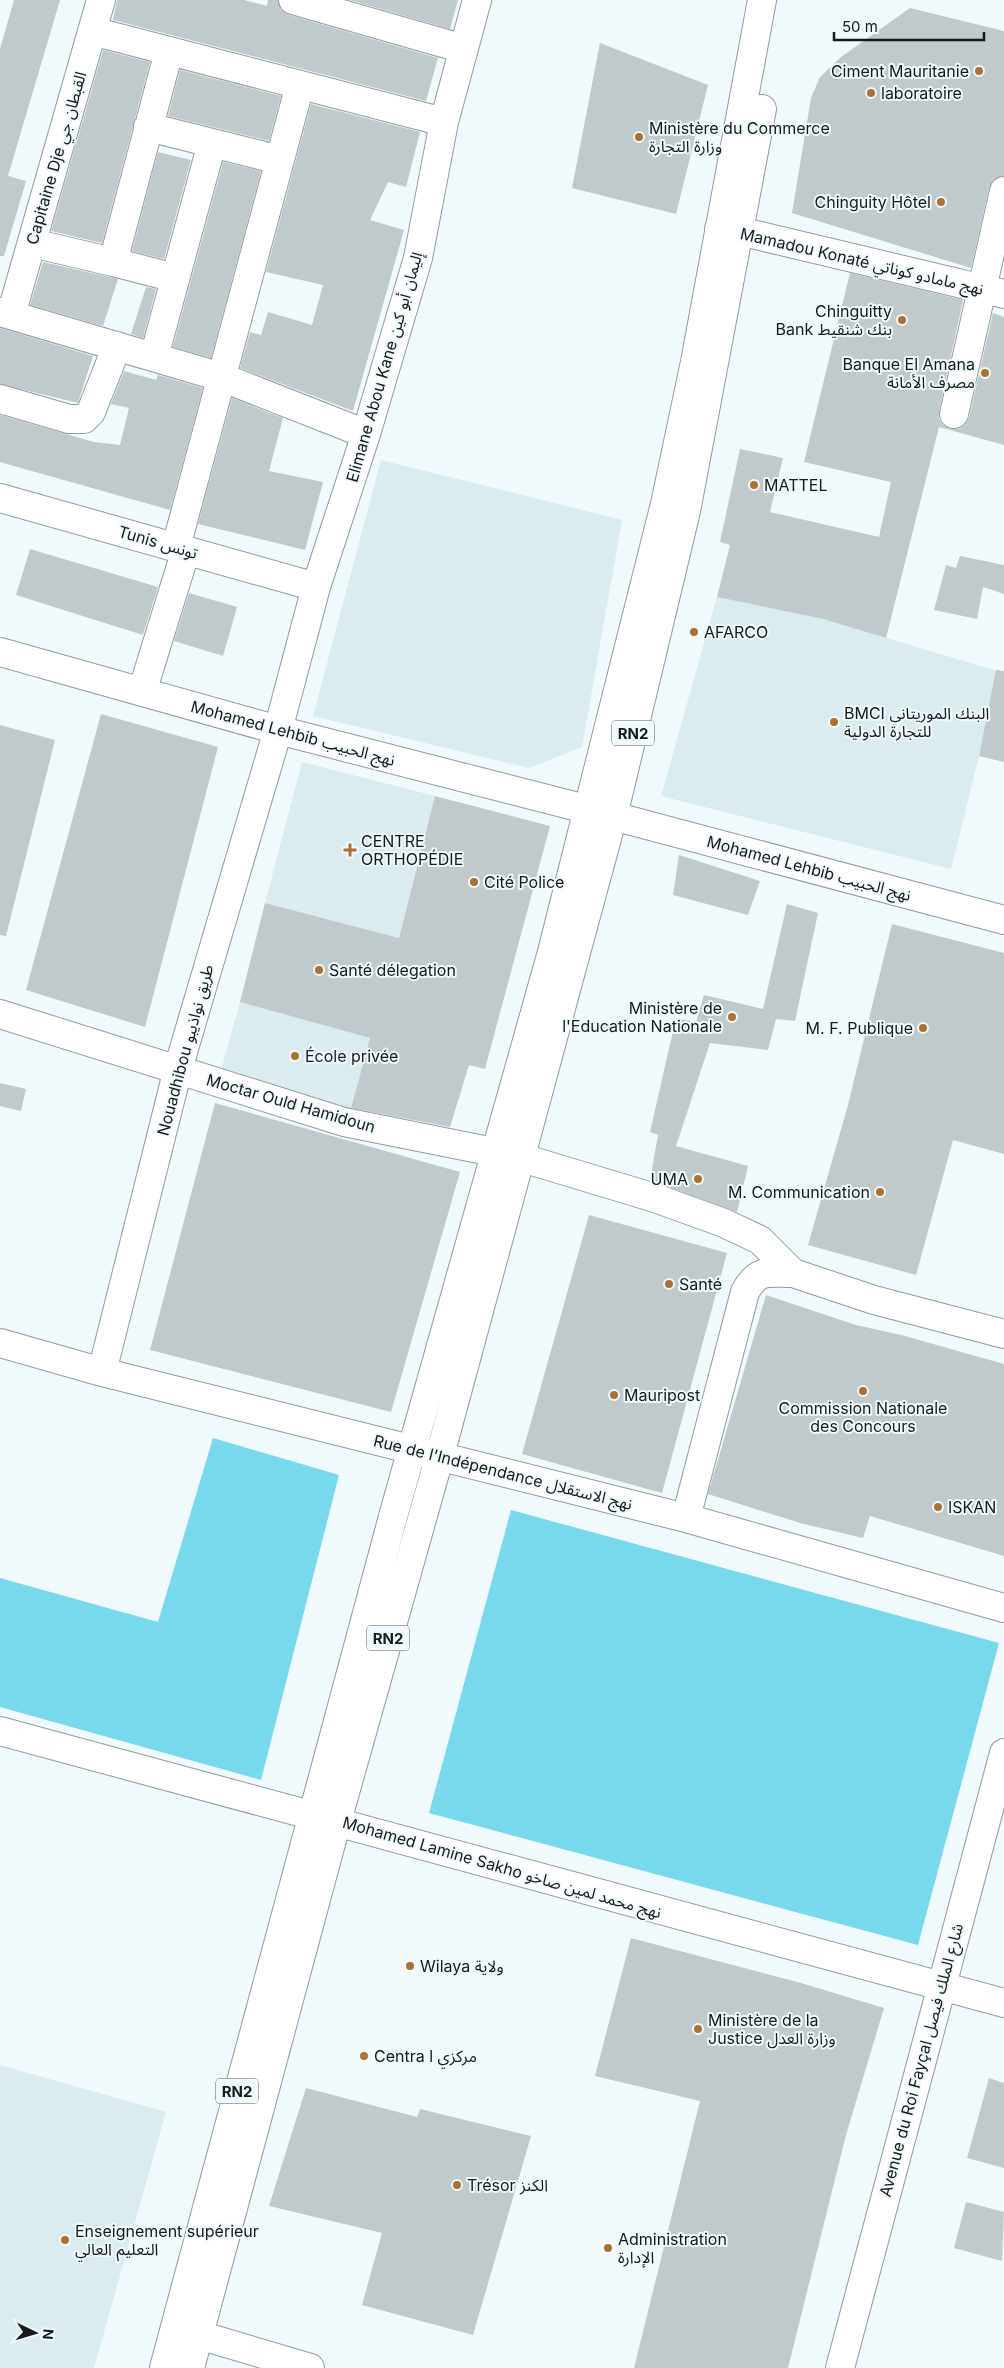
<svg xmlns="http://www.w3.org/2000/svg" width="1004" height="2368" viewBox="0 0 1004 2368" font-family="Inter,'Noto Sans Arabic',sans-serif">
  <rect width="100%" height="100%" fill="#f0f9fb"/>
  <path fill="#daecf0" d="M381,460L622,520L582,747L529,768L313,716Z
    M717,597L823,619L997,671L979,756L951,869L661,796Z
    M302,762L435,796L399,938L265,903Z
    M240,1002L370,1038L349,1115L220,1074Z
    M0,2065L166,2112L94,2368H0Z"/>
  <path fill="#78d8ec" d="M213,1438L339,1475L261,1780L0,1707V1578L158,1622Z
    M511,1510L999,1643L918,1945L429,1813Z"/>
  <path fill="#c0c9cb" d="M14,0H60L8,176L26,181L4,256H0V49Z
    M117,0H244L267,6L268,0H278L281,10L289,15L438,58L426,101L113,20Z
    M350,0H458L450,29Z
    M910,8L1004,31V176L993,180L989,188L971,268L792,213L811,98L820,77L841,57Z
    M600,43L708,85L676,214L572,188Z
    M103,50L150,62L102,243L51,231Z
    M180,70L281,96L269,141L168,116Z
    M311,104L420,132L406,187L388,182L370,220L404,230L353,411L240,368L250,332L261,335L268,312L312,325L323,285L266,272Z
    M158,152L191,160L164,259L132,251Z
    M223,162L261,171L211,358L173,347Z
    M43,262L118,279L103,326L30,305Z
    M850,273L963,300L939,411V419L943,425L950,429H959L965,425L969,418L993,313L1004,317V445L939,427L886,638L823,619L717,597L730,545L720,542L740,449L783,458L770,512L879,537L891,482L804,462Z
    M146,287L156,289L143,338L131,334Z
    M0,328L93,356L78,403L0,384Z
    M124,371L156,380L158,375L203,388L170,510L0,462V415L94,442L120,445L129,408L111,404Z
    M232,398L283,418L269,471L323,482L305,550L198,524Z
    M30,549L158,587L143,635L16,595Z
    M960,556L1004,565V594L983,587L977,619L934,610L946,565L956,568Z
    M189,593L237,607L223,656L174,641Z
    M996,670L1004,671V762L979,756Z
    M101,714L218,747L145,1027L26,990Z
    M0,725L55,740L6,936L0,935Z
    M435,796L550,826L485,1069L469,1065L450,1127L351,1108L370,1038L240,1002L265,903L399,938Z
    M679,855L760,881L748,915L673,895Z
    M787,904L818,913L795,1021L776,1019L768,1050L710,1043L676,1146L748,1166L737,1212L650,1180L658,1135L650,1132L676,1018L696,1022L704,995L763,1009Z
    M892,924L1004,953V1154L953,1140L916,1275L808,1245L848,1105Z
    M0,1083L26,1089L21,1111L0,1106Z
    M215,1103L460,1172L391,1412L150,1350Z
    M589,1215L727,1253L662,1493L522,1454Z
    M766,1295L856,1325L905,1336L1004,1364V1556L870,1516L863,1538L800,1523L708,1494Z
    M631,1938L801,1983L884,2008L846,2135L788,2368H634L700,2101L595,2076Z
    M989,2078L1004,2083V2168L967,2158Z
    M306,2088L417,2117L420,2109L531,2136L473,2335L362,2305L382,2233L269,2206Z
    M966,2202L1004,2212L1002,2261L954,2248Z"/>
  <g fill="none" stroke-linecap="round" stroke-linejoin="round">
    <g stroke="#939b9d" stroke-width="30">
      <path id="minor" d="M293,0L464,49
        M92,31L444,122
        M148,127L280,160
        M719,229L739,231L1004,294
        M32,243L113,262L169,51
        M113,262L175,278
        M0,312L221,377L366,434
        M11,315L101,0
        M154,357L212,143
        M0,399L69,419H84L91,412L117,346
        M954,414L1004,191
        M0,498L316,587
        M176,547L300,85
        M0,652L278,730L613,816L1004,920
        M142,692L186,550
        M0,1014L344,1122L519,1157L655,1198L724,1223L760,1240L793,1273L874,1300L1004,1334
        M0,1343L102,1372L686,1518L1004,1608
        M102,1372L178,1069L278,730L316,587L366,434L418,258L444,122L477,0
        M686,1518L745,1292C758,1268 768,1273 793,1273
        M0,1731L1004,2003
        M178,2323L199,2335L310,2368
        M840,2368L1004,1753"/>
    </g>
    <g stroke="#939b9d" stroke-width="30">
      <path id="highway" d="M164,2368L394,1513L552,952L665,504L695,362L762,0
        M190,2368L337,1821L440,1455L613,816L686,511L762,109"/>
    </g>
    <use href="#minor" stroke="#fff" stroke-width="28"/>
    <use href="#highway" stroke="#fff" stroke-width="28"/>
  </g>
  <g fill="#ad7033" stroke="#f0f9fb" stroke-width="2">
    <circle cx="979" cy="71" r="5"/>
    <circle cx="871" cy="93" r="5"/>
    <circle cx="639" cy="137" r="5"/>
    <circle cx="941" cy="202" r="5"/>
    <circle cx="902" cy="320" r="5"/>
    <circle cx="985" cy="373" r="5"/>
    <circle cx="754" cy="485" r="5"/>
    <circle cx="694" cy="632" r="5"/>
    <circle cx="834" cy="722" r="5"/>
    <path d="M347.5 842.5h5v5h5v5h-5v5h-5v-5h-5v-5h5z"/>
    <circle cx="474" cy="882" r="5"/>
    <circle cx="319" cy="970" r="5"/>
    <circle cx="732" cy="1017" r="5"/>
    <circle cx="923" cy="1028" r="5"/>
    <circle cx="295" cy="1056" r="5"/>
    <circle cx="698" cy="1179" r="5"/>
    <circle cx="880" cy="1192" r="5"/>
    <circle cx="669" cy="1284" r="5"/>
    <circle cx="863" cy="1391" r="5"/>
    <circle cx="614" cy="1395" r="5"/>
    <circle cx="938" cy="1507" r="5"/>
    <circle cx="410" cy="1966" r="5"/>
    <circle cx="698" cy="2029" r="5"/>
    <circle cx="364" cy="2056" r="5"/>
    <circle cx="457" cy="2185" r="5"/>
    <circle cx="65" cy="2240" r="5"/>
    <circle cx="608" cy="2248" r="5"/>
  </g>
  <g text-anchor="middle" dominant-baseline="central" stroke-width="4" stroke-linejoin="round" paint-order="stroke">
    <g fill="#f0f9fb" stroke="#585d5e" stroke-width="1">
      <rect x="612" y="720.5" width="42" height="25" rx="4"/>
      <rect x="367" y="1625.5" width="42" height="25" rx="4"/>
      <rect x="216" y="2078.5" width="42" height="25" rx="4"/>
    </g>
    <g font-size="15" font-weight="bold" fill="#171a1b">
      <text x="633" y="733">RN2</text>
      <text x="388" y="1638">RN2</text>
      <text x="237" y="2091">RN2</text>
    </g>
    <g font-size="16" fill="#171a1b" stroke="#f0f9fb" text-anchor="start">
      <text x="969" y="71" text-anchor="end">Ciment Mauritanie</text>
      <text x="881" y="93">laboratoire</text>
      <text x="649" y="128">Ministère du Commerce<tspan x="649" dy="18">وزارة التجارة</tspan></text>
      <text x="931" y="202" text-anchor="end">Chinguity Hôtel</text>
      <text x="892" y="311" text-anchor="end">Chinguitty<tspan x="892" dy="18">Bank بنك شنقيط</tspan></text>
      <text x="975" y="364" text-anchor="end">Banque El Amana<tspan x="975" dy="18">مصرف الأمانة</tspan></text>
      <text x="764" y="485">MATTEL</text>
      <text x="704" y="632">AFARCO</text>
      <text x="844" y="713">BMCI البنك الموريتاني<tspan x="844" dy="18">للتجارة الدولية</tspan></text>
      <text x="361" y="841">CENTRE<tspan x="361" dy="18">ORTHOPÉDIE</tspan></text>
      <text x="484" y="882">Cité Police</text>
      <text x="329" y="970">Santé délegation</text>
      <text x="722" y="1008" text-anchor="end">Ministère de<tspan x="722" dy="18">l'Education Nationale</tspan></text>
      <text x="913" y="1028" text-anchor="end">M. F. Publique</text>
      <text x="305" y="1056">École privée</text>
      <text x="688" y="1179" text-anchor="end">UMA</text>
      <text x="870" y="1192" text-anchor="end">M. Communication</text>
      <text x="679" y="1284">Santé</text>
      <text x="624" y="1395">Mauripost</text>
      <text x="863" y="1408" text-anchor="middle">Commission Nationale<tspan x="863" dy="18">des Concours</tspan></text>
      <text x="948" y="1507">ISKAN</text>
      <text x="420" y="1966">Wilaya ولاية</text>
      <text x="708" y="2020">Ministère de la<tspan x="708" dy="18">Justice وزارة العدل</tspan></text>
      <text x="374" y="2056">Centra l مركزي</text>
      <text x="467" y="2185">Trésor الكنز</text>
      <text x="75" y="2231">Enseignement supérieur<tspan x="75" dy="18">التعليم العالي</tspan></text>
      <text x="618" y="2239">Administration<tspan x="618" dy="18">الإدارة</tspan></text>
    </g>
    <g font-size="16" fill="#171a1b" stroke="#f0f9fb">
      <text transform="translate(56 158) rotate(-74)">Capitaine Dje القبطان جي</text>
      <text transform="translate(862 261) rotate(13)">Mamadou Konaté نهج مامادو كوناتي</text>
      <text transform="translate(384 367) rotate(-74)">Elimane Abou Kane إليمان أبو كين</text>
      <text transform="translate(158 542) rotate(16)">Tunis تونس</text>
      <text transform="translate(293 733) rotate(15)">Mohamed Lehbib نهج الحبيب</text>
      <text transform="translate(809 868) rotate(15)">Mohamed Lehbib نهج الحبيب</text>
      <text transform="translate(185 1050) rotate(-75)">Nouadhibou طريق نواذيبو</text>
      <text transform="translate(291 1103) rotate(16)">Moctar Ould Hamidoun</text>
      <text transform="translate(503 1472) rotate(14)">Rue de l'Indépendance نهج الاستقلال</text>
      <text transform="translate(502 1867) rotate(16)">Mohamed Lamine Sakho نهج محمد لمين صاخو</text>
      <text transform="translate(921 2060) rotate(-75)">Avenue du Roi Fayçal شارع الملك فيصل</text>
    </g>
  </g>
  <g transform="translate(35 2333) rotate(95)" stroke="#f0f9fb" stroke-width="4" paint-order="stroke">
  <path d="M0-4L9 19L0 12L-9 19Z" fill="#171a1b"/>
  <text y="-8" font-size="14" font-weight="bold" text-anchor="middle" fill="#171a1b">N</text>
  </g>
  <path d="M834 32v8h150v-8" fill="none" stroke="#171a1b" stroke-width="2.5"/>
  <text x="842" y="32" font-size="15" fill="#171a1b" stroke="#f0f9fb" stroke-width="4" paint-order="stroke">50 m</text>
</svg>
